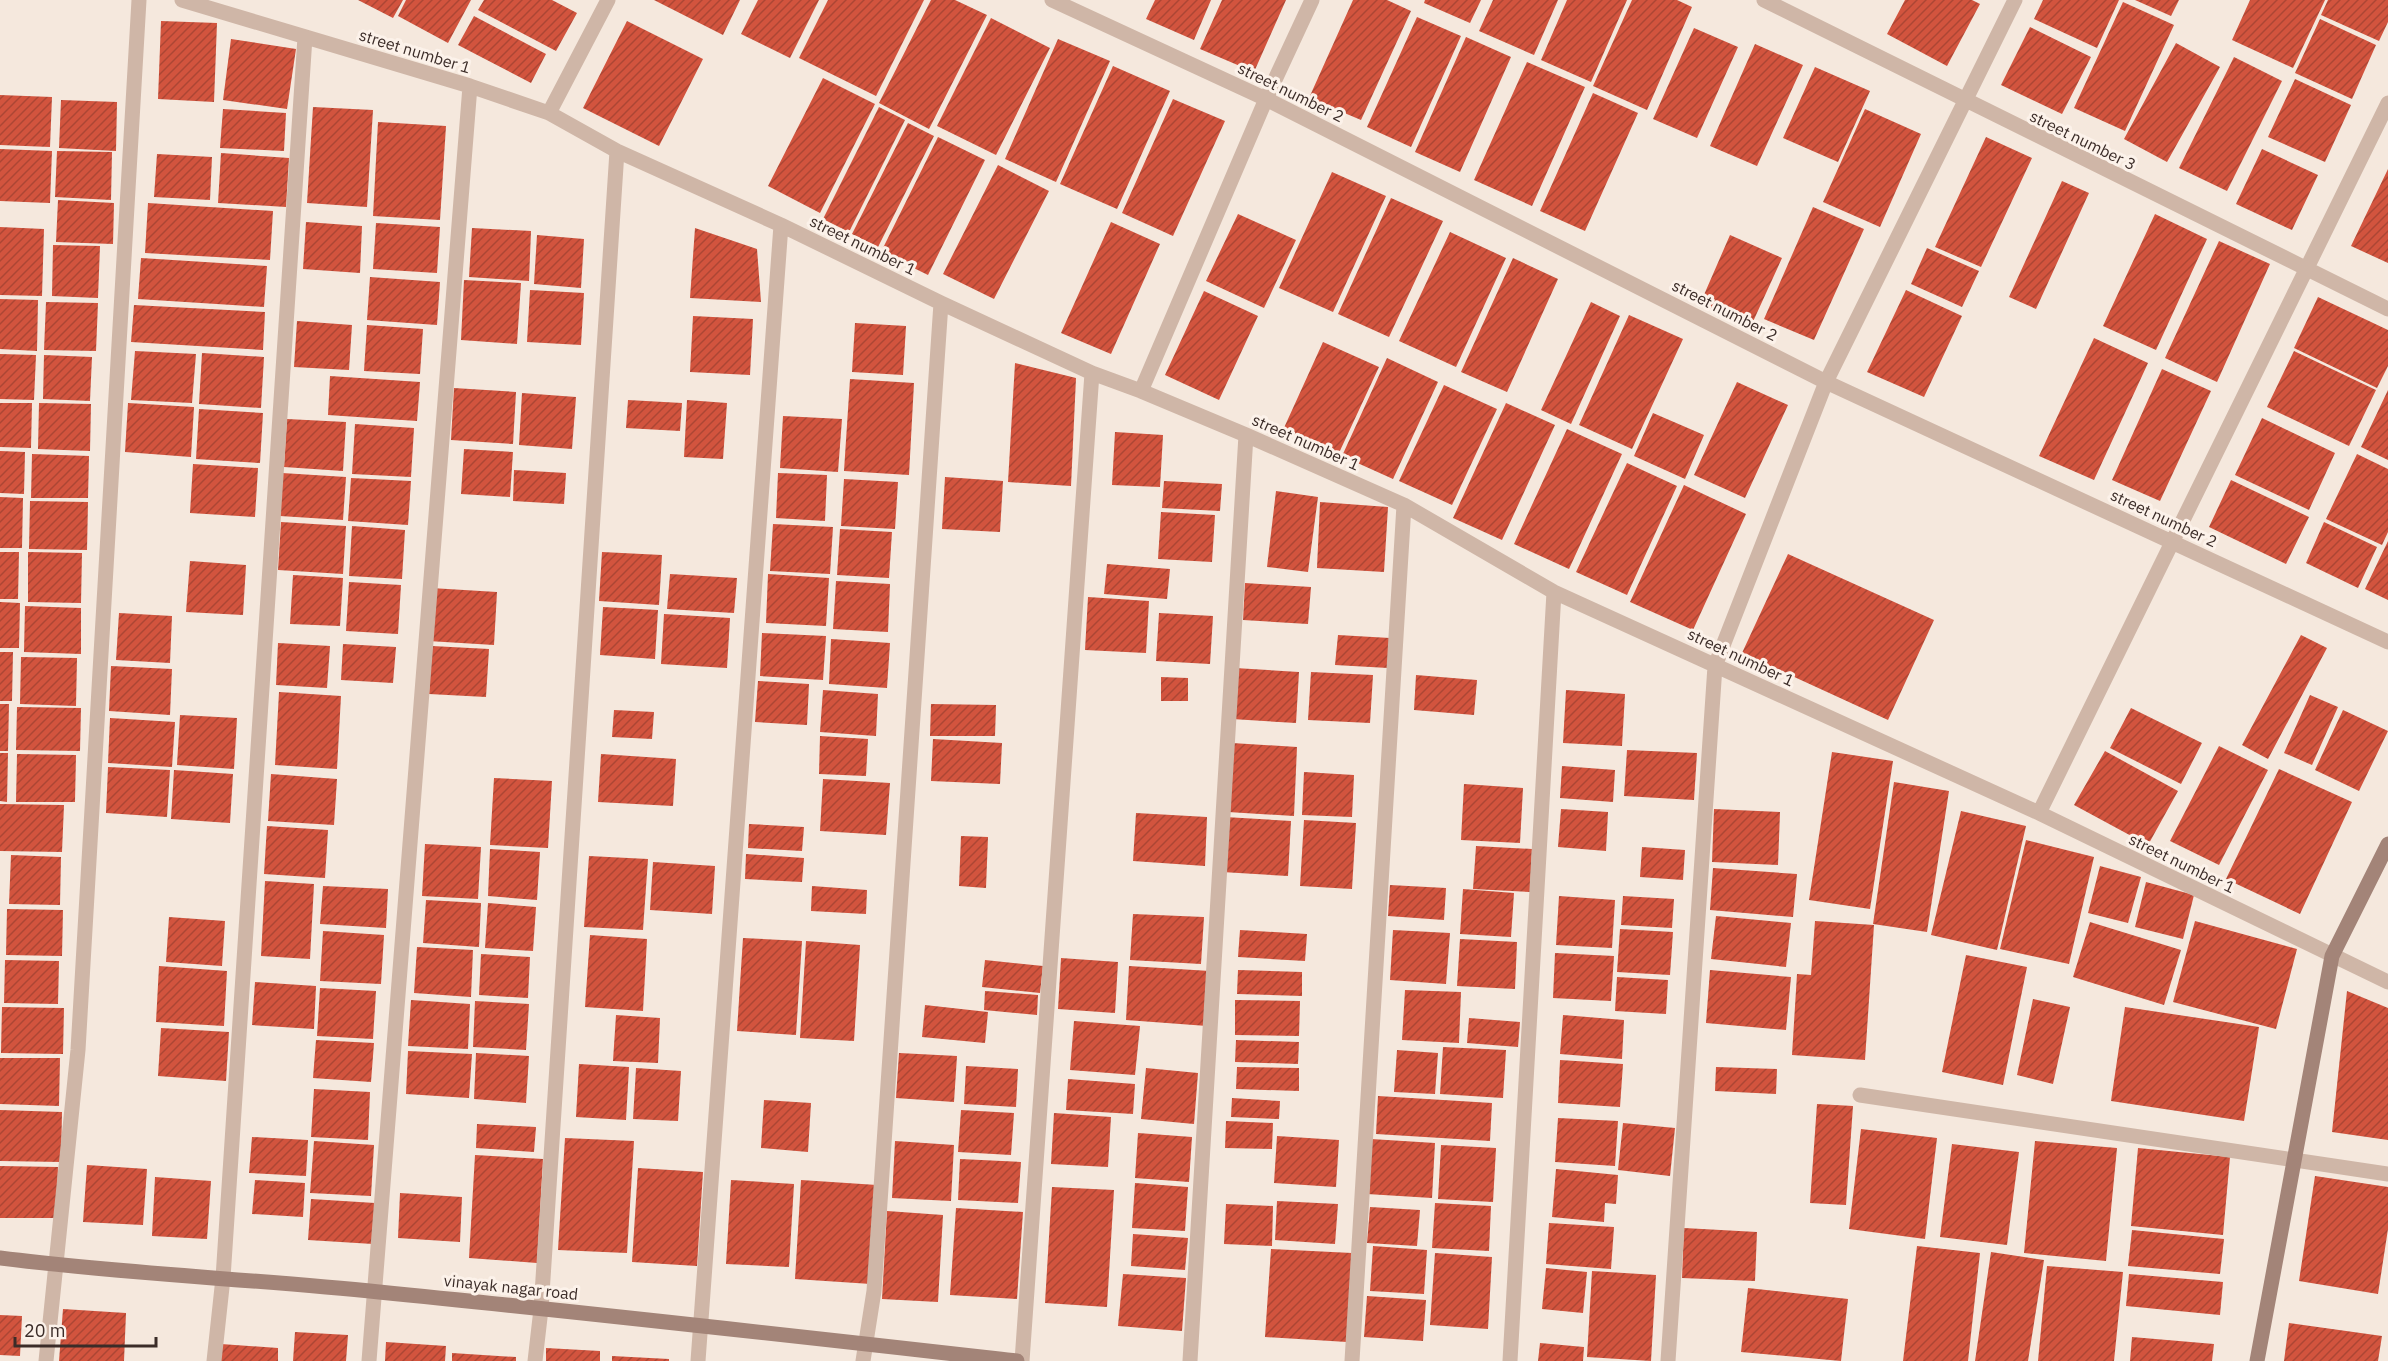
<svg xmlns="http://www.w3.org/2000/svg" width="2388" height="1361" viewBox="0 0 2388 1361" font-family="'IBM Plex Sans',sans-serif">
  <defs>
    <pattern id="building-hatch" width="6" height="6" patternUnits="userSpaceOnUse" patternTransform="scale(1.5)"><rect width="6" height="6" fill="#d2543e"/><path d="M-1 1l2-2M0 6l6-6M5 7l2-2" fill="none" stroke="#ac4634"/></pattern>
  </defs>
  <rect width="100%" height="100%" fill="#f5e8dd"/>
  <path fill="url(#building-hatch)" d="M358,0H403L393,18Z
    M406,0H471L448,43L398,16Z
    M484,0H552L577,13L556,51L478,10Z
    M654,0H740L723,35Z
    M758,0H819L790,58L741,34Z
    M828,0H924L876,96L799,58Z
    M931,0H955L987,15L929,129L879,103Z
    M1155,0H1211L1194,40L1146,19Z
    M1222,0H1286L1254,72L1200,49Z
    M1353,0H1387L1411,11L1361,120L1309,98Z
    M1425,0H1481L1470,23L1424,3Z
    M1493,0H1558L1534,55L1479,31Z
    M1567,0H1627L1591,82L1541,60Z
    M1632,0H1677L1692,7L1647,110L1593,86Z
    M1905,0H1972L1980,4L1947,66L1887,34Z
    M2043,0H2119L2097,48L2034,19Z
    M2135,0H2179L2171,16Z
    M2250,0H2325L2293,68L2232,40Z
    M2328,0H2388V22L2379,41L2321,15Z
    M2123,2L2174,25L2125,131L2074,108Z
    M474,16L546,54L531,83L458,45Z
    M1417,17L1461,36L1411,147L1367,127Z
    M991,18L1050,48L996,155L937,126Z
    M2320,19L2376,45L2352,99L2295,73Z
    M161,21L217,23L214,102L158,99Z
    M627,21L703,59L659,146L583,108Z
    M2030,27L2091,57L2062,114L2001,85Z
    M1694,28L1738,47L1697,138L1653,119Z
    M1466,37L1511,57L1460,172L1415,152Z
    M231,39L296,49L287,109L223,100Z
    M1058,39L1110,61L1056,182L1005,159Z
    M2176,43L2220,67L2167,162L2124,139Z
    M1755,44L1803,65L1757,166L1710,146Z
    M2234,57L2282,81L2227,191L2179,168Z
    M1527,62L1585,87L1532,206L1474,180Z
    M1113,66L1170,91L1117,209L1060,184Z
    M1815,67L1870,91L1838,162L1783,138Z
    M823,78L875,104L820,213L768,186Z
    M2295,79L2351,105L2325,162L2268,137Z
    M1593,93L1638,113L1585,231L1540,211Z
    M0,95L52,97L50,147L0,145Z
    M1173,99L1225,121L1173,236L1122,213Z
    M61,100L117,102L116,151L59,148Z
    M313,107L373,110L367,207L307,203Z
    M879,107L905,120L849,232L823,219Z
    M223,109L286,113L284,151L220,148Z
    M1865,109L1921,134L1880,227L1823,202Z
    M378,122L446,126L440,220L373,216Z
    M908,123L934,136L878,247L852,234Z
    M938,137L985,160L928,275L881,252Z
    M1986,137L2032,158L1981,267L1935,247Z
    M0,149L52,151L50,203L0,201Z
    M2262,149L2318,175L2292,230L2236,204Z
    M57,151L112,152L111,200L55,197Z
    M221,153L289,158L286,207L218,203Z
    M157,154L212,157L210,200L154,197Z
    M998,165L1049,191L994,299L943,274Z
    M2388,169V263L2351,246Z
    M1332,172L1386,196L1333,312L1279,288Z
    M2062,181L2089,193L2036,309L2009,297Z
    M1391,198L1443,221L1389,337L1338,314Z
    M58,200L114,203L113,244L56,242Z
    M148,203L273,211L270,260L145,253Z
    M1813,207L1864,229L1814,340L1764,319Z
    M1238,214L1296,240L1264,308L1206,281Z
    M2155,214L2207,239L2156,350L2103,326Z
    M306,222L362,226L360,273L303,269Z
    M1111,222L1160,244L1111,354L1061,333Z
    M376,223L440,227L437,273L373,269Z
    M0,227L44,229L42,296L0,295Z
    M472,228L531,231L529,281L469,277Z
    M695,228L757,249L761,302L690,298Z
    M1450,232L1506,258L1456,367L1399,341Z
    M537,235L584,239L581,288L534,284Z
    M1730,235L1782,258L1751,326L1700,304Z
    M2219,241L2270,264L2217,382L2165,358Z
    M53,245L100,246L98,298L52,296Z
    M1927,248L1979,271L1962,307L1911,284Z
    M141,258L267,266L264,307L138,299Z
    M1513,258L1558,279L1507,392L1461,372Z
    M370,277L440,282L437,325L367,320Z
    M464,280L521,283L517,344L461,340Z
    M530,290L584,293L581,345L527,342Z
    M1906,290L1962,316L1924,397L1867,372Z
    M1204,291L1258,316L1219,400L1165,375Z
    M2318,297L2388,330V366L2377,388L2294,348Z
    M0,299L38,300L37,351L0,349Z
    M46,302L98,303L96,351L44,350Z
    M1591,302L1620,316L1571,424L1541,410Z
    M134,305L265,312L263,350L131,342Z
    M1629,315L1683,339L1632,449L1579,425Z
    M693,316L753,319L750,375L690,372Z
    M297,321L352,325L349,370L294,367Z
    M855,323L906,326L903,375L852,372Z
    M367,325L423,329L420,374L364,371Z
    M2094,338L2148,363L2094,480L2039,456Z
    M1323,342L1379,367L1338,455L1283,430Z
    M135,351L196,354L192,403L131,400Z
    M2294,351L2376,390L2349,446L2267,407Z
    M202,353L264,357L261,408L199,404Z
    M0,354L36,355L34,400L0,399Z
    M44,355L92,357L90,401L43,399Z
    M1387,358L1438,382L1393,479L1342,456Z
    M1015,363L1076,378L1071,486L1008,482Z
    M2162,369L2211,391L2160,501L2112,480Z
    M330,376L420,382L417,421L328,415Z
    M850,379L914,383L909,475L844,471Z
    M1737,382L1788,405L1745,498L1694,475Z
    M1444,385L1497,409L1452,505L1399,481Z
    M454,388L516,392L513,444L451,440Z
    M2388,390V460L2361,447Z
    M522,393L576,397L572,449L519,445Z
    M628,400L682,403L680,431L626,428Z
    M687,400L727,403L723,459L684,457Z
    M0,403H32L31,448L0,447Z
    M39,403L91,404L90,451L38,449Z
    M128,403L194,407L191,457L125,452Z
    M1506,403L1555,425L1502,540L1453,518Z
    M199,409L263,413L260,463L196,459Z
    M1653,413L1704,435L1685,479L1634,456Z
    M783,416L842,419L838,472L780,468Z
    M2262,418L2335,453L2309,510L2235,475Z
    M287,419L346,422L343,471L284,467Z
    M355,424L414,428L411,477L352,474Z
    M1567,429L1622,454L1569,569L1514,544Z
    M1115,432L1163,435L1160,487L1112,485Z
    M464,449L513,452L510,497L461,494Z
    M0,451L25,452L24,494L0,493Z
    M32,454L89,456L88,498H31Z
    M2357,454L2388,469V532L2382,545L2326,519Z
    M1627,463L1677,486L1627,595L1576,572Z
    M193,464L258,468L255,517L190,513Z
    M514,470L566,473L564,504L513,501Z
    M282,473L346,477L343,520L280,516Z
    M778,473L827,475L825,521L776,518Z
    M945,477L1003,481L1000,532L942,529Z
    M351,478L411,481L408,525L348,521Z
    M844,479L898,482L895,529L841,526Z
    M2231,480L2309,517L2286,564L2209,527Z
    M1164,481L1222,484L1220,511L1162,508Z
    M1684,485L1746,514L1693,630L1630,602Z
    M1276,491L1318,497L1308,572L1267,567Z
    M0,497L23,498L22,548H0Z
    M30,501L88,502L87,550L29,549Z
    M1320,502L1388,507L1384,572L1317,568Z
    M1161,512L1215,515L1212,562L1158,559Z
    M281,522L346,526L343,574L278,570Z
    M2324,522L2377,547L2358,588L2306,563Z
    M773,524L833,527L830,574L770,571Z
    M352,526L405,530L402,579L349,576Z
    M840,529L892,532L889,578L837,575Z
    M2388,541V600L2365,589Z
    M0,552H19L18,599H0Z
    M28,552L82,553L81,603L28,602Z
    M602,552L662,555L659,605L599,601Z
    M1788,554L1934,620L1888,720L1742,653Z
    M190,561L246,565L243,615L186,612Z
    M1107,564L1170,569L1167,599L1104,594Z
    M670,574L737,578L734,613L667,609Z
    M768,574L829,578L826,626L766,623Z
    M293,575L343,578L340,626L290,624Z
    M836,581L890,584L888,632L833,629Z
    M349,582L401,585L398,634L346,631Z
    M1245,583L1311,587L1308,624L1243,620Z
    M431,588L497,592L494,645L428,641Z
    M1088,597L1149,601L1146,653L1085,650Z
    M0,602L20,603L19,648H0Z
    M25,606L81,608V654L24,652Z
    M603,607L658,610L655,659L600,655Z
    M119,613L172,616L170,663L116,660Z
    M1159,613L1213,616L1210,664L1156,661Z
    M664,614L730,618L727,668L661,664Z
    M762,633L826,636L823,680L760,676Z
    M1338,635L1390,638L1388,668L1335,665Z
    M2301,635L2327,648L2268,759L2242,745Z
    M831,639L890,643L887,688L829,684Z
    M278,643L330,646L327,688L276,685Z
    M343,644L396,647L393,683L341,680Z
    M432,646L489,649L486,697L429,694Z
    M0,652H13L12,701H0Z
    M21,657L77,658L76,706L20,704Z
    M111,666L172,669L170,715L109,711Z
    M1235,668L1299,672L1296,723L1232,719Z
    M1311,672L1373,675L1370,723L1308,720Z
    M1416,675L1477,680L1474,715L1414,710Z
    M1161,677L1188,678V701H1161Z
    M758,681L809,684L807,725L755,722Z
    M823,690L878,694L876,736L820,732Z
    M1566,690L1625,694L1622,746L1563,743Z
    M279,692L341,696L337,769L275,765Z
    M2310,695L2338,707L2312,765L2284,753Z
    M0,704H9L8,751H0Z
    M931,704L996,705L995,736H930Z
    M17,707L81,708L80,751L16,750Z
    M2131,708L2202,743L2181,784L2110,748Z
    M614,710L654,712L652,739L612,737Z
    M2343,710L2388,731L2359,791L2315,770Z
    M180,715L237,718L234,769L177,765Z
    M110,718L175,722L172,767L108,763Z
    M820,736L868,739L866,776L819,774Z
    M933,739L1002,743L1000,784L931,781Z
    M1232,743L1297,747L1294,816L1228,812Z
    M2219,746L2268,770L2219,865L2170,841Z
    M1627,750L1697,753L1694,800L1624,796Z
    M2105,751L2178,791L2148,845L2074,805Z
    M1832,752L1893,761L1870,909L1809,900Z
    M0,753H8L7,802L0,801Z
    M17,754L76,755L75,802H16Z
    M601,754L676,759L673,806L598,802Z
    M1562,766L1615,770L1613,802L1560,798Z
    M108,767L170,770L167,817L106,813Z
    M2279,769L2352,802L2300,914L2226,879Z
    M174,770L233,774L230,823L171,819Z
    M1304,772L1354,775L1352,817L1302,815Z
    M271,774L337,779L334,825L268,821Z
    M494,778L552,781L548,848L490,845Z
    M823,779L890,783L886,835L820,831Z
    M1894,782L1949,791L1927,932L1873,924Z
    M1464,784L1523,788L1520,843L1461,840Z
    M0,804L64,805L62,852L0,851Z
    M1561,809L1608,812L1606,851L1558,847Z
    M1714,809L1780,812L1778,865L1712,862Z
    M1961,811L2026,826L1997,950L1931,935Z
    M1136,813L1207,817L1205,866L1133,861Z
    M1225,817L1291,821L1288,876L1222,872Z
    M1304,820L1356,823L1352,889L1300,886Z
    M749,824L804,827L802,851L748,848Z
    M267,826L328,830L325,878L264,874Z
    M961,836L988,837L986,888L959,886Z
    M2026,840L2094,857L2069,964L2000,949Z
    M425,844L481,847L478,899L422,896Z
    M1476,846L1532,849L1530,892L1473,889Z
    M1642,847L1685,850L1683,880L1640,877Z
    M490,849L540,852L537,900L488,896Z
    M746,854L804,858L802,882L745,879Z
    M11,855L61,857L60,905L9,904Z
    M589,856L648,859L643,930L584,927Z
    M653,862L715,866L712,914L650,910Z
    M2100,866L2141,877L2128,923L2088,913Z
    M1713,868L1797,874L1793,917L1710,910Z
    M265,881L314,884L310,959L261,956Z
    M2146,882L2194,895L2183,939L2135,927Z
    M1390,885L1446,888L1444,920L1388,916Z
    M323,886L388,889L386,928L320,924Z
    M812,886L867,890L866,914L811,911Z
    M1463,889L1514,893L1511,937L1460,934Z
    M1559,896L1615,900L1612,948L1556,945Z
    M1623,896L1674,899L1672,928L1621,925Z
    M426,900L481,903L479,947L423,943Z
    M488,903L536,907L533,951L485,948Z
    M7,909L63,910L62,956L6,955Z
    M1133,914L1204,917L1201,964L1130,960Z
    M1716,916L1791,923L1786,967L1711,959Z
    M169,917L225,921L222,966L166,962Z
    M1815,921L1874,925L1865,1060L1792,1055L1797,974L1811,975Z
    M2195,921L2297,949L2276,1029L2173,1002Z
    M2090,922L2181,950L2164,1005L2073,977Z
    M1620,929L1673,932L1670,975L1617,972Z
    M1240,930L1307,934L1305,961L1238,957Z
    M1393,930L1450,933L1446,984L1390,980Z
    M323,931L384,935L381,984L320,981Z
    M590,935L647,939L643,1011L585,1007Z
    M743,938L802,941L796,1035L737,1031Z
    M1460,939L1517,942L1515,989L1457,986Z
    M806,941L860,945L854,1041L800,1038Z
    M417,947L473,950L471,997L414,993Z
    M1555,953L1614,956L1611,1001L1553,998Z
    M481,954L530,957L528,998L479,995Z
    M1966,955L2027,967L2003,1085L1942,1072Z
    M1061,958L1118,962L1115,1013L1058,1009Z
    M5,960L59,961L58,1004L4,1003Z
    M985,960L1043,966L1040,993L982,987Z
    M159,966L227,971L224,1026L156,1022Z
    M1129,966L1210,971L1207,1026L1126,1020Z
    M1238,970L1302,972V996L1237,994Z
    M1710,970L1791,977L1786,1030L1706,1023Z
    M1617,977L1668,980L1666,1014L1615,1011Z
    M255,982L316,986L314,1029L252,1025Z
    M320,988L376,991L373,1039L317,1036Z
    M1405,990L1461,992L1459,1043L1402,1040Z
    M985,991L1038,995L1037,1015L984,1010Z
    M2347,991L2388,1008V1140L2332,1132Z
    M2033,999L2070,1007L2053,1084L2017,1075Z
    M411,1000L470,1004L468,1049L408,1046Z
    M1235,1000L1300,1001L1299,1036L1235,1035Z
    M475,1001L529,1004L526,1050L473,1047Z
    M925,1005L988,1012L985,1043L922,1037Z
    M2,1007L64,1008L63,1054L1,1053Z
    M2125,1007L2259,1027L2244,1121L2111,1101Z
    M616,1015L660,1018L658,1063L613,1061Z
    M1563,1015L1624,1020L1622,1059L1560,1054Z
    M1469,1018L1520,1022L1518,1047L1467,1043Z
    M1074,1021L1140,1026L1135,1075L1070,1070Z
    M161,1028L229,1032L226,1081L158,1076Z
    M316,1040L374,1043L371,1082L313,1078Z
    M1236,1040L1299,1042L1298,1064L1235,1062Z
    M1443,1047L1506,1050L1503,1098L1440,1094Z
    M1397,1050L1438,1053L1435,1094L1394,1092Z
    M408,1051L472,1054L469,1098L406,1094Z
    M476,1053L529,1056L526,1103L474,1099Z
    M899,1053L957,1056L954,1102L896,1098Z
    M0,1058H60L59,1106L0,1104Z
    M1560,1060L1623,1064L1620,1107L1558,1103Z
    M579,1064L629,1067L626,1120L576,1117Z
    M966,1066L1018,1069L1016,1107L964,1104Z
    M1237,1067L1299,1068V1091L1236,1089Z
    M1716,1067L1777,1069L1776,1094L1715,1091Z
    M636,1068L681,1071L678,1121L633,1119Z
    M1146,1068L1198,1073L1194,1124L1141,1119Z
    M1068,1079L1135,1084L1133,1114L1066,1110Z
    M314,1089L370,1092L368,1140L311,1137Z
    M1378,1096L1492,1103L1490,1141L1376,1134Z
    M1232,1098L1280,1101L1279,1119L1231,1117Z
    M764,1100L811,1103L808,1152L761,1148Z
    M1817,1104L1853,1106L1846,1205L1810,1203Z
    M0,1110L62,1112L61,1162L0,1161Z
    M961,1110L1014,1113L1011,1155L958,1152Z
    M1054,1113L1111,1117L1108,1167L1051,1164Z
    M1558,1118L1618,1121L1615,1166L1555,1162Z
    M1226,1121L1273,1123L1272,1149L1225,1148Z
    M1623,1123L1675,1128L1670,1176L1618,1170Z
    M477,1124L536,1127L534,1152L476,1148Z
    M1861,1129L1937,1138L1925,1239L1849,1229Z
    M1138,1133L1192,1137L1189,1182L1135,1178Z
    M1277,1136L1339,1140L1336,1187L1274,1183Z
    M252,1137L308,1140L306,1176L249,1173Z
    M565,1138L634,1141L627,1253L558,1250Z
    M1371,1139L1435,1143L1432,1198L1367,1194Z
    M314,1141L374,1145L371,1196L310,1193Z
    M895,1141L954,1145L951,1201L892,1198Z
    M2035,1141L2117,1148L2106,1261L2024,1253Z
    M1952,1144L2019,1152L2007,1245L1940,1237Z
    M1441,1145L1496,1148L1493,1202L1438,1199Z
    M2138,1148L2230,1157L2223,1235L2131,1226Z
    M475,1155L543,1159L537,1263L469,1258Z
    M960,1159L1021,1162L1018,1203L958,1200Z
    M87,1165L147,1169L143,1225L83,1222Z
    M0,1166L58,1167L56,1218H0Z
    M638,1168L703,1172L697,1266L632,1262Z
    M1556,1169L1618,1175L1616,1204L1605,1203L1604,1222L1552,1217Z
    M2315,1176L2388,1187V1229L2378,1294L2299,1281Z
    M155,1177L211,1181L207,1239L152,1236Z
    M255,1180L305,1183L303,1217L252,1214Z
    M731,1180L794,1184L789,1267L726,1264Z
    M801,1180L877,1185L871,1284L795,1279Z
    M1135,1183L1188,1187L1185,1231L1132,1228Z
    M1052,1187L1114,1190L1107,1307L1045,1303Z
    M400,1193L462,1197L460,1242L398,1238Z
    M311,1199L375,1203L373,1244L308,1240Z
    M1277,1201L1338,1204L1335,1244L1275,1240Z
    M1435,1203L1491,1206L1489,1251L1432,1248Z
    M1226,1204L1273,1206L1272,1246L1224,1244Z
    M1370,1207L1420,1210L1417,1246L1367,1243Z
    M956,1208L1023,1212L1017,1299L950,1295Z
    M887,1211L943,1215L938,1302L882,1299Z
    M1549,1223L1614,1227L1611,1269L1546,1264Z
    M1684,1228L1757,1232L1755,1281L1682,1278Z
    M2132,1230L2224,1239L2220,1274L2128,1266Z
    M1133,1234L1188,1238L1185,1270L1131,1266Z
    M1373,1246L1427,1250L1424,1294L1370,1291Z
    M1917,1246L1980,1253L1968,1361H1903Z
    M1271,1249L1352,1253L1347,1342L1265,1337Z
    M1991,1252L2044,1260L2028,1361H1975Z
    M1435,1253L1492,1257L1488,1329L1430,1325Z
    M2047,1266L2123,1272L2114,1361H2038Z
    M1546,1268L1587,1272L1583,1313L1542,1309Z
    M1592,1271L1656,1275L1651,1361L1587,1357Z
    M1123,1274L1186,1278L1182,1331L1118,1326Z
    M2129,1274L2223,1282L2220,1315L2126,1306Z
    M1748,1288L1848,1299L1841,1361L1741,1352Z
    M1367,1296L1426,1300L1423,1341L1364,1337Z
    M63,1309L126,1313L124,1361H59Z
    M0,1315L22,1316L20,1356L0,1355Z
    M2289,1323L2382,1336L2378,1361H2284Z
    M295,1332L348,1335L346,1361H293Z
    M2132,1337L2214,1344L2212,1361H2130Z
    M386,1342L446,1346L445,1361H385Z
    M1540,1343L1584,1347L1583,1361H1538Z
    M221,1344L278,1348V1361H220Z
    M546,1348L600,1351V1361H546Z
    M452,1353L516,1357V1361H452Z
    M612,1356L669,1359V1361H612Z"/>
  <g fill="none" stroke-linecap="round" stroke-linejoin="round">
    <path stroke="#cfb6a7" stroke-width="15" d="M182,0L470,86L549,113L617,151L781,225L941,303L1092,373L1141,391L1246,435L1404,505L1554,592L2039,813L2388,982
      M1052,0L1266,99L1826,382L2388,642
      M1764,0L2388,309
      M549,113L608,0
      M1141,391L1266,99L1312,0
      M2039,813L2388,103
      M1860,1095L2388,1174
      M46,1361L78,1050L139,0
      M214,1361L223,1278L305,37
      M369,1361L470,86
      M535,1361L541,1309L617,151
      M698,1361L781,225
      M863,1361L874,1291L941,303
      M1022,1361L1092,373
      M1190,1361L1246,435
      M1352,1361L1404,505
      M1510,1361L1554,592
      M1668,1361L1715,666L1826,382L2015,0"/>
    <path stroke="#a38478" stroke-width="15" d="M0,1258C126,1274 253,1279 379,1292C592,1313 804,1337 1017,1361
      M2257,1361L2332,956L2388,844"/>
  </g>
  <g text-anchor="middle" dominant-baseline="central" stroke-width="6" stroke-linejoin="round" paint-order="stroke">
    <g font-size="16" fill="#3b2c28" stroke="#fcf2ea">
      <text transform="translate(415 51) rotate(17)">street number 1</text>
      <text transform="translate(1291 92) rotate(26)">street number 2</text>
      <text transform="translate(2083 140) rotate(26)">street number 3</text>
      <text transform="translate(863 245) rotate(26)">street number 1</text>
      <text transform="translate(1725 310) rotate(27)">street number 2</text>
      <text transform="translate(1306 442) rotate(24)">street number 1</text>
      <text transform="translate(2164 518) rotate(25)">street number 2</text>
      <text transform="translate(1741 657) rotate(25)">street number 1</text>
      <text transform="translate(2182 863) rotate(26)">street number 1</text>
      <text transform="translate(511 1287) rotate(6)">vinayak nagar road</text>
    </g>
  </g>
  <path d="M15 1337v9h141v-9" fill="none" stroke="#3b2c28" stroke-width="3"/>
  <text x="24" y="1337" font-size="18" fill="#3b2c28" stroke="#fcf2ea" stroke-width="4.5" paint-order="stroke">20 m</text>
</svg>
